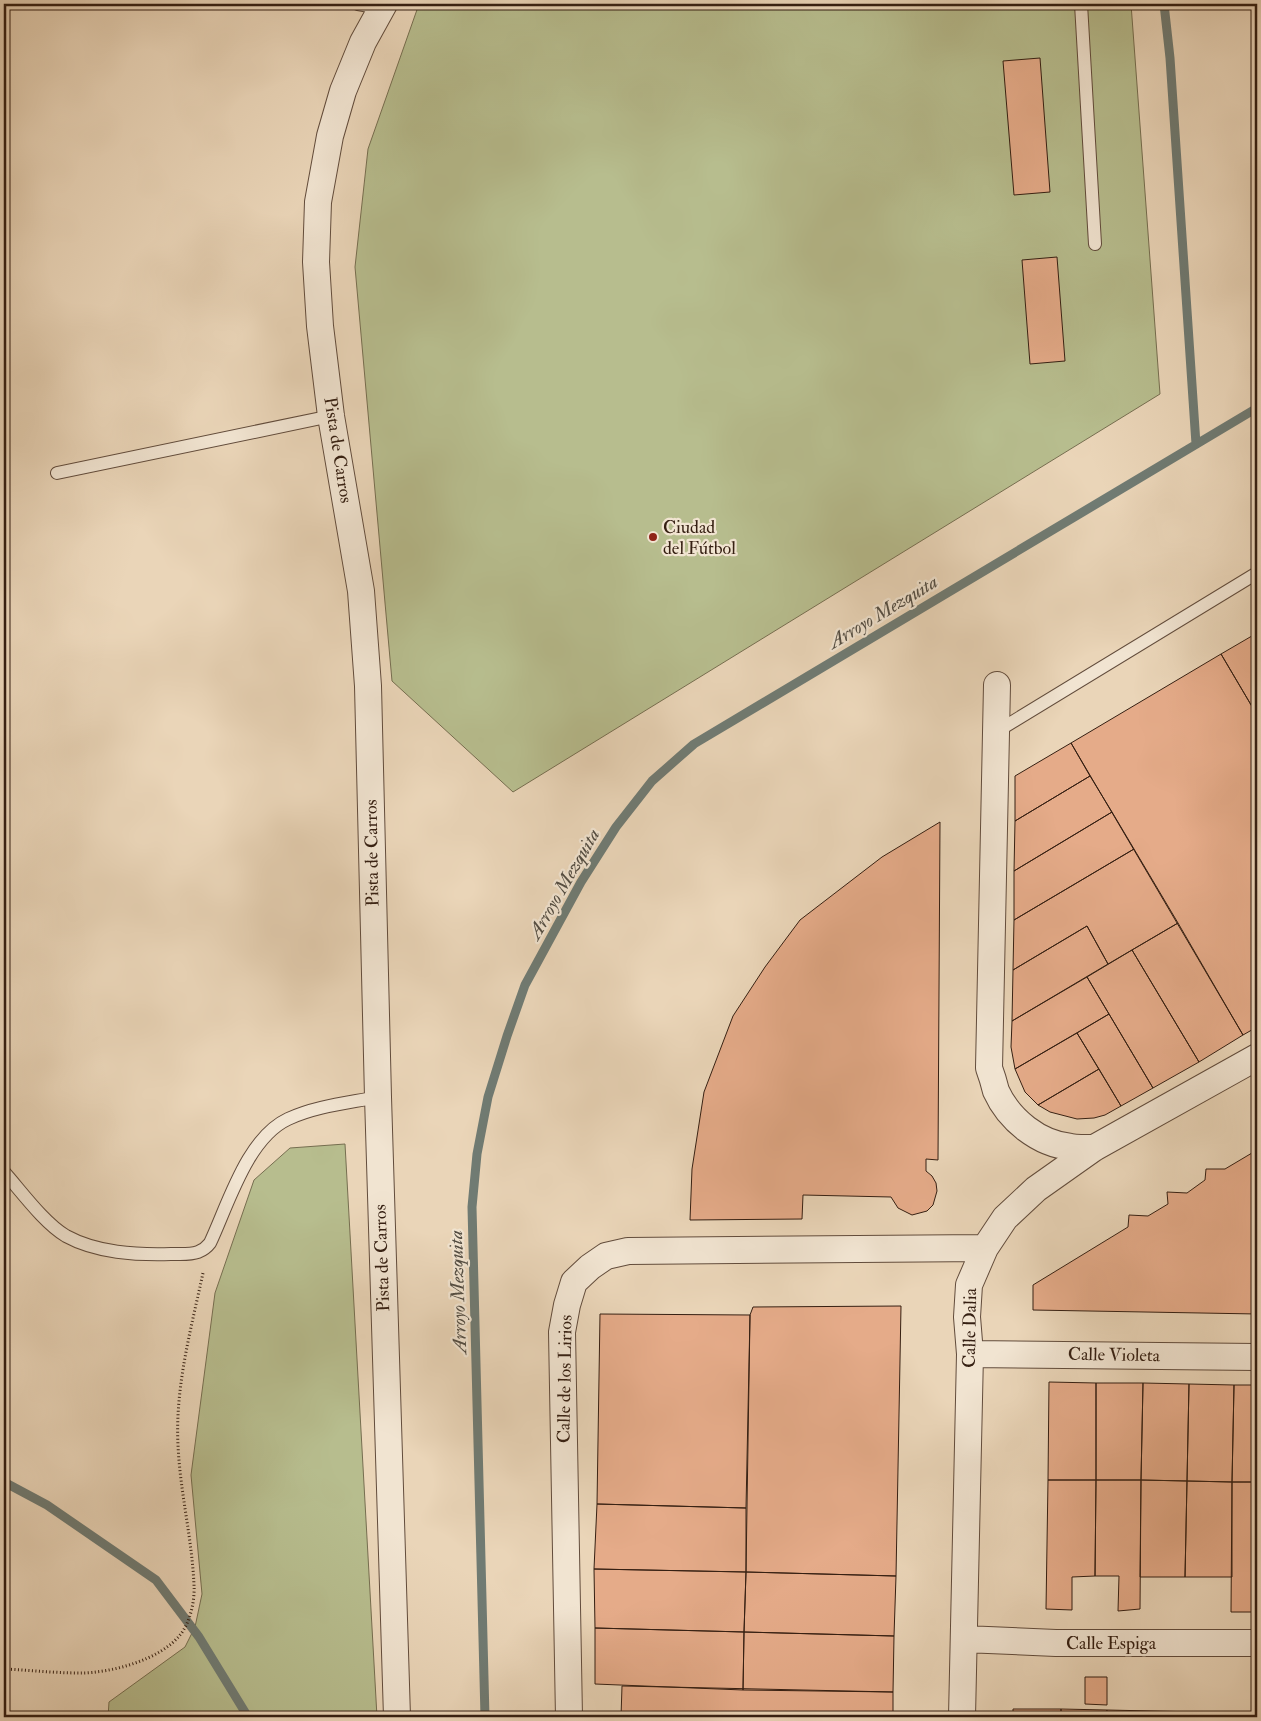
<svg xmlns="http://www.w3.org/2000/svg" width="1261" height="1721" viewBox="0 0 1261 1721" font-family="'IM FELL Double Pica',serif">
  <rect width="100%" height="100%" fill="#ead5b8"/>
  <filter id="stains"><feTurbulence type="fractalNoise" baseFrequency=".004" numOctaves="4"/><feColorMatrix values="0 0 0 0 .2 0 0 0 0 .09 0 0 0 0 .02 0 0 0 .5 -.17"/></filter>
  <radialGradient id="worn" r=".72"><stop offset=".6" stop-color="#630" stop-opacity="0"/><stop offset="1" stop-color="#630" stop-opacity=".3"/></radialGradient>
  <path fill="#b7bd8e" stroke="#766e50" d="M419,4H1131L1160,394L513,792L392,681L355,267L368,149Z
    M345,1144L377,1717H108L109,1702L185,1647L195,1627L202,1594L191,1475L215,1293L254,1180L290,1148Z"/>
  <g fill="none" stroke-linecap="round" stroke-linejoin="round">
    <path stroke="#707b73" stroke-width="9" d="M1164,4L1170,58L1196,444
      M4,1482L47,1505L156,1580L199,1637L248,1717
      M485,1717L472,1207L477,1154L488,1097L507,1036L525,985L581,882L616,827L652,781L694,744L1257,408"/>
  </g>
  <path fill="#e5ab89" stroke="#351f12" d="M1040,58L1050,192L1014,195L1003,61Z
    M1057,257L1065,361L1030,364L1022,260Z
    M1257,633V715L1221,654Z
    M1221,654L1257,715V1027L1243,1035L1071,743Z
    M1071,743L1090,776L1015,821V776Z
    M1090,776L1112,812L1014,871L1015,821Z
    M1112,812L1134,849L1014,920V871Z
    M940,822L938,1160L926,1159V1171L932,1176L936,1183L937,1191L933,1205L927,1211L912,1215L898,1208L891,1197L803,1195L802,1219L690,1220L692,1169L704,1092L733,1016L765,967L800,920L882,857Z
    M1134,849L1178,923L1108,964L1087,926L1013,970L1014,920Z
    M1178,923L1243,1035L1199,1062L1132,950Z
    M1087,926L1108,964L1012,1021L1013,970Z
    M1132,950L1199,1062L1153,1088L1087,977Z
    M1087,977L1109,1014L1015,1069L1011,1047L1012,1021Z
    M1109,1014L1153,1088L1121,1106L1077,1033Z
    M1077,1033L1099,1069L1038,1105L1025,1092L1015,1069Z
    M1099,1069L1121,1106L1105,1115L1094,1118L1077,1119L1050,1112L1038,1105Z
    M1257,1150V1314L1033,1310V1285L1128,1227L1129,1215L1148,1216L1168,1204L1167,1192L1187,1193L1205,1180L1206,1169H1225Z
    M901,1306L896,1576L746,1572L750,1315L753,1307Z
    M600,1314L750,1315L746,1508L597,1504Z
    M1049,1382L1096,1383V1480H1048Z
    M1096,1383H1143L1141,1480H1096Z
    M1143,1383L1189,1384L1187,1481L1141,1480Z
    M1189,1384L1234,1385L1232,1482L1187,1481Z
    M1234,1385H1257V1482H1232Z
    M1048,1480H1096L1095,1576L1072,1577V1610L1046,1609Z
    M1096,1480H1141L1140,1609L1118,1611L1119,1576H1095Z
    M1141,1480L1187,1481L1185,1577H1140Z
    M1187,1481L1232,1482V1577H1185Z
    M1232,1482H1257V1612H1231Z
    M597,1504L746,1508V1572L594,1569Z
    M594,1569L746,1572L744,1632L595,1628Z
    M746,1572L896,1576L894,1636L744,1632Z
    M595,1628L744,1632L743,1690L595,1684Z
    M744,1632L894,1636L893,1692L743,1690Z
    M1085,1677H1107V1705L1085,1704Z
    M622,1686L893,1692V1717H621Z
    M1013,1709H1061V1717H1013Z
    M1061,1709L1107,1710L1106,1717H1061Z
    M1107,1710L1152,1711V1717H1106Z
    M1152,1711L1200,1712V1717H1152Z
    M1200,1712H1247V1717H1200Z
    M1247,1712H1257V1717H1247Z"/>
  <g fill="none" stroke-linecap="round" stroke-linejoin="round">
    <g stroke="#624c3c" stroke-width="14">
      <path id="service" d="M358,4L381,8
        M1081,4L1095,244
        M57,473L331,416
        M996,732L1257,573
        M4,1172C21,1191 44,1223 66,1236C97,1253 136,1255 171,1254C180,1254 190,1255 198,1252C203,1250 207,1247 210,1243C228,1205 247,1138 288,1119C316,1106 348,1103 378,1097"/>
    </g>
    <g stroke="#624c3c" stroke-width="28">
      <path id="minor" d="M384,4L363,42L343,91L330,136L318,202L316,262L320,326L331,416L361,591L368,686L378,1097L397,1717
        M997,685L989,1068C992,1076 994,1083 996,1091C1009,1120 1039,1144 1071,1147C1078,1148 1087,1148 1094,1148
        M970,1354L1257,1357
        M964,1639L1056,1643H1257
        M569,1717L562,1332L567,1305L574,1282L590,1267L606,1256L628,1251L985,1248
        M962,1717L970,1354L967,1317L969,1285L985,1248L1005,1218L1036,1189L1094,1148L1257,1057"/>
    </g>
    <path stroke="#351f12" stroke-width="3" stroke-dasharray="1 2.5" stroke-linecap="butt" d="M4,1669C29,1670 54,1673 80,1673C111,1673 160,1660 180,1635C190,1623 195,1601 194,1585C192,1538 180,1492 178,1445C175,1387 191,1329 203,1273"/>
    <use href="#service" stroke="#f1e4d1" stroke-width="12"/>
    <use href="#minor" stroke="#f1e4d1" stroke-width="26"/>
  </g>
  <circle fill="#8f2418" stroke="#f1e4d1" stroke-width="2" cx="653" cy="537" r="5"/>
  <g text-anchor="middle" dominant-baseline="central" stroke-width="4.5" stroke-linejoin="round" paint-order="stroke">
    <g font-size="18" fill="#351f12" stroke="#f1e4d1">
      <text transform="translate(338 450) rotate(81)">Pista de Carros</text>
      <text transform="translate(372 853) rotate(-91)">Pista de Carros</text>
      <text transform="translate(382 1258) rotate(-92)">Pista de Carros</text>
      <text transform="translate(970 1328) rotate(-89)">Calle Dalia</text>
      <text transform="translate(1114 1355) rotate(1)">Calle Violeta</text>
      <text transform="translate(565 1379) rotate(-89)">Calle de los Lirios</text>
      <text x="1111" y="1643">Calle Espiga</text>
    </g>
    <g font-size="18" fill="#351f12" stroke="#f1e4d1" text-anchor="start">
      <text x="663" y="527">Ciudad<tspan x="663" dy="21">del Fútbol</tspan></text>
    </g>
    <g font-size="19" font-style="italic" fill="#534d43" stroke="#f1e4d1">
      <text transform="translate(883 612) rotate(-31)">Arroyo Mezquita</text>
      <text transform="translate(564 884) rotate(-60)">Arroyo Mezquita</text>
      <text transform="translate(458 1292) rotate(-92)">Arroyo Mezquita</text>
    </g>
  </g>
  <rect width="1261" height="1721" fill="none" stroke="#ead5b8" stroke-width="20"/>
  <rect x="5" y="5" width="1251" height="1711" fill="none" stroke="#351f12" stroke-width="2.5"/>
  <rect x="10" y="10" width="1241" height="1701" fill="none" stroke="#351f12"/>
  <rect width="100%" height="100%" filter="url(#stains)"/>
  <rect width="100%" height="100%" fill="url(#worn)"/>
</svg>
